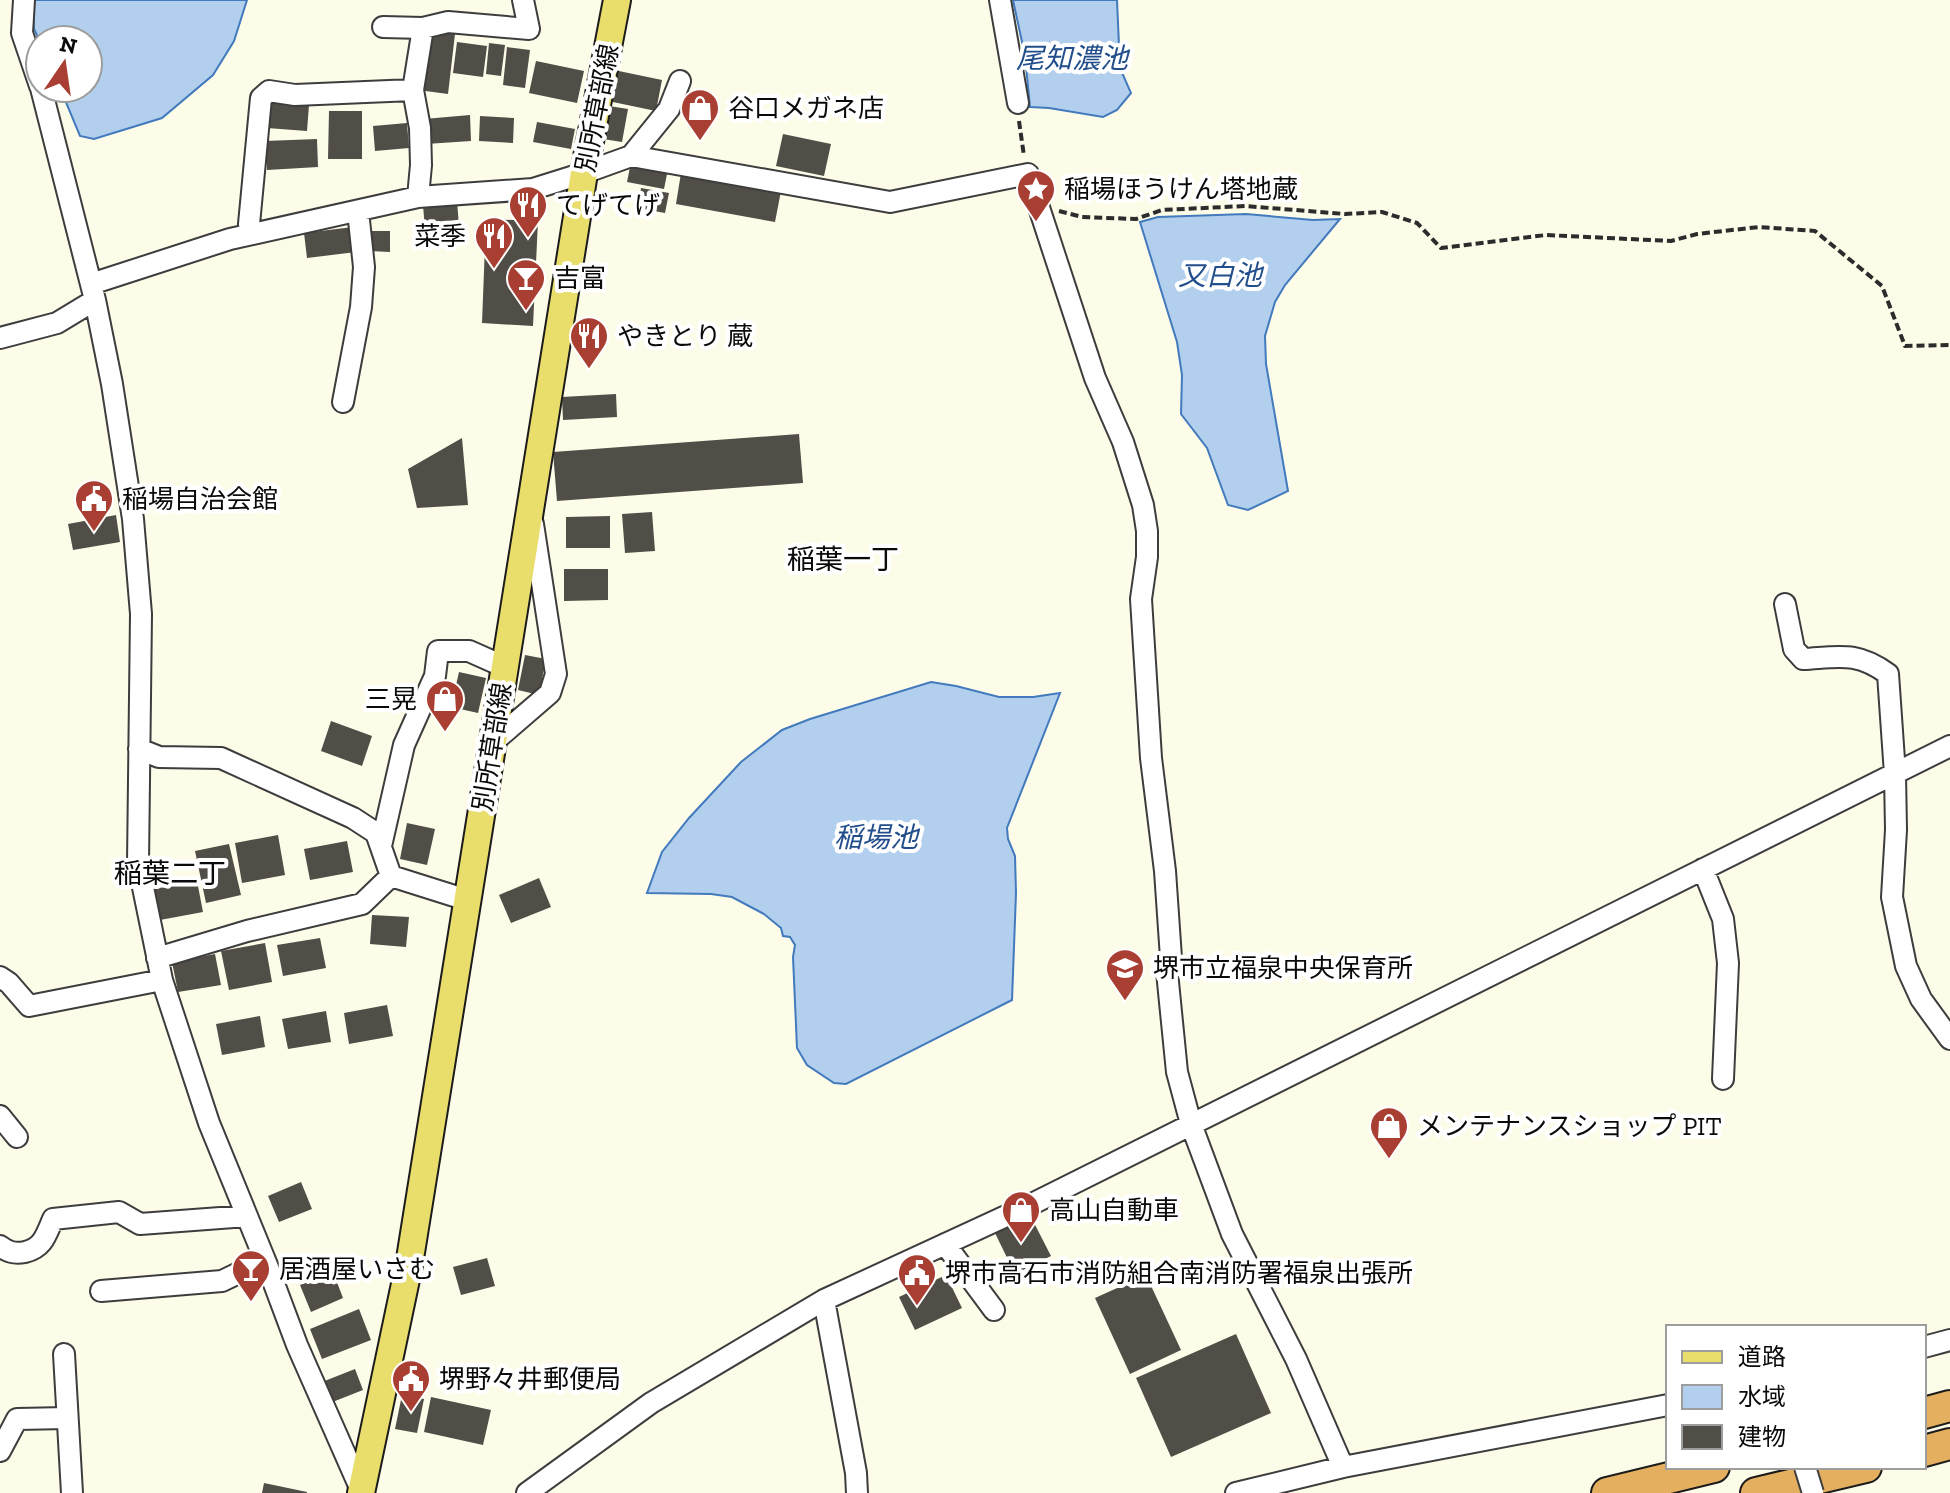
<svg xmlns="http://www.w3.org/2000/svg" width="1950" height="1493" viewBox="0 0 1950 1493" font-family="'Zilla Slab','Noto Sans JP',serif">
  <rect width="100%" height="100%" fill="#fdfce9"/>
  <path fill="#b3cfee" stroke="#427abd" stroke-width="2" d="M33,0H247L234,41L213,75L162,118L94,139L80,136L60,88H88V40H40V42L34,29Z
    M1013,0H1117L1120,68L1131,93L1117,110L1103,117L1049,108L1030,107L1025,56Z
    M1246,214L1313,220L1340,219L1285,285L1275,302L1265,336L1266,364L1288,491L1248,510L1228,505L1207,448L1181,414L1182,375L1177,342L1140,222L1158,217Z
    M931,682L956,686L999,697H1033L1060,693L1007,828L1008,839L1015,856L1016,893L1012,1000L846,1084L834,1083L807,1065L797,1048L793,957L795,945L790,937L783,936L781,928L764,914L732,897L711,894L647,893L662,852L689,818L741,762L782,730L810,719Z"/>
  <path fill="#514d47" d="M425,31L455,34L448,94L418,90Z
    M457,42L487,46L483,77L453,73Z
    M489,43L505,45L501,76L486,74Z
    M507,47L530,50L525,88L503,85Z
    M536,61L584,71L577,103L529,93Z
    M614,70L662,80L656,111L608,101Z
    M268,103L309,105L307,131L267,128Z
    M609,106L628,109L622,142L603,139Z
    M329,111H362V159H328Z
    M470,115L471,141L426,144L424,119Z
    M480,116L514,118L513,143L479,141Z
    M537,122L575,129L571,149L533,142Z
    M407,123L409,148L375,151L373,126Z
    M783,134L831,144L824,176L776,166Z
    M317,139L318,167L267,170L265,141Z
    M631,162L668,169L664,189L627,182Z
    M681,173L781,191L775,222L676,204Z
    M641,188L669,193L665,213L638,208Z
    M457,201L459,226L425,230L423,205Z
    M486,219L538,221L533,326L482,323Z
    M353,227L356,252L307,258L304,233Z
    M369,231H390V252L369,251Z
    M616,394L617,417L563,420L562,397Z
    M799,434L803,483L557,501L553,452Z
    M462,438L468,505L417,508L408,469Z
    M652,512L655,551L625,553L622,514Z
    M116,515L120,542L73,550L68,524Z
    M610,516V548H566V517Z
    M564,569H608V600L564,601Z
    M525,655L546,659L539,695L518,690Z
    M459,672L486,678L478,713L451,707Z
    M331,721L372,736L362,766L321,751Z
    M407,823L435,829L427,865L400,859Z
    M278,835L285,875L242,883L235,843Z
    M347,841L353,872L310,880L304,849Z
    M229,844L241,895L206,903L195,851Z
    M539,878L551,907L511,923L499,895Z
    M197,881L203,912L160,920L154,889Z
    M372,915L409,917L406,947L370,944Z
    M320,938L326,968L283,976L277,945Z
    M265,943L272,982L229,990L221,951Z
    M215,954L221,985L178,992L172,962Z
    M387,1005L393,1036L349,1044L344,1013Z
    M326,1011L331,1042L288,1049L282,1019Z
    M260,1016L265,1047L222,1055L216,1024Z
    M301,1182L312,1209L279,1222L268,1196Z
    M1030,1215L1051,1256L1015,1274L995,1233Z
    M487,1258L495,1286L461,1295L453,1267Z
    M333,1272L343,1298L311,1312L300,1285Z
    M946,1275L962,1308L915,1330L899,1297Z
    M1146,1275L1181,1350L1130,1374L1095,1298Z
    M359,1309L371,1340L322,1359L310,1329Z
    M1236,1334L1271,1413L1171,1457L1136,1378Z
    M355,1369L363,1390L330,1403L322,1382Z
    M402,1395L424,1399L417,1433L395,1429Z
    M431,1397L491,1410L483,1445L424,1432Z
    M264,1483L307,1492V1493H262Z"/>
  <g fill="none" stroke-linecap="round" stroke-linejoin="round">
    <g stroke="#3d3d3d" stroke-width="24">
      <path id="minor" d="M24,0L22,33L40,86
        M1000,0L1018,103
        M383,27L423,28L448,22L529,29L523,0
        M41,88L95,300L112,384L133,519L141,614L138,863L162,980L209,1123L267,1265L297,1345L361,1490
        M631,156L890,202L1028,174L1095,378L1123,442L1143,505L1147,531V557L1141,599L1151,758L1165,871L1171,958L1167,972L1177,1072L1191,1124L1232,1234L1296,1359L1343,1467
        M418,197L421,165L420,128L413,90L423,28
        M252,234L249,224L261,98L269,91L295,95L413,90
        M91,284L230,239L418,197L533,189L584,173L631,156L669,109L680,81
        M0,338L57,323L95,300
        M343,402L361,307L364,267L358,211
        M1785,604L1794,649L1803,659C1839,657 1857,651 1888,674L1895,774L1896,830L1892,897L1906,966L1921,999L1950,1039
        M492,743L550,693L556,674L533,524
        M139,749L159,757L221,758L353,818L376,833L391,876L467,900
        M381,846L404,745L435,676L438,651H469L505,667
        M1703,869L1723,919L1728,963L1723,1079
        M157,958L247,931L362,904L391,876
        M0,977L9,983L29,1006L162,980
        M0,1116L17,1137
        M945,1244L994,1310
        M0,1246C8,1252 14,1254 25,1252C43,1248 46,1235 53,1219L119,1212L140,1224L247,1216
        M101,1291L222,1281L251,1267L267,1265
        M824,1300L856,1473L857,1493
        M1924,1347L1950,1340
        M64,1354L72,1493
        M0,1451L17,1419L67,1418
        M527,1493L651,1403L824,1300L1030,1205L1950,746
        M1236,1493L1343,1467L1668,1405"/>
    </g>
    <g stroke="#1b1b1b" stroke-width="30">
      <path id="major" d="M361,1493L409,1265L584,173L617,0"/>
    </g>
    <g stroke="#1b1b1b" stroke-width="34">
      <path id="highway" d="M1924,1413L1950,1406
        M1924,1451L1950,1444
        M1607,1493L1714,1467
        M1756,1493L1866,1467"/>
    </g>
    <path stroke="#2c2c2c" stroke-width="4" stroke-dasharray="8 4" stroke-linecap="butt" d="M1019,121L1024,156
      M1059,211L1082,217L1136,219L1162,210L1245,206L1345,214L1382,212L1417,223L1441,248L1546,235L1671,241L1697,234L1759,227L1815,231L1882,286L1905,346L1950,345"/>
    <use href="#minor" stroke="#fff" stroke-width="20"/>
    <use href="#major" stroke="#e9dd6c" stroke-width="26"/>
    <use href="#highway" stroke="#e4b060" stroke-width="30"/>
    <g stroke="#3d3d3d" stroke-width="24" stroke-linecap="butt">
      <path id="minor-bridge" d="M1805,1467L1813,1493"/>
    </g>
    <use href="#minor-bridge" stroke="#fff" stroke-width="20"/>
  </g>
  <defs>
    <g id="shop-pin" transform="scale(2)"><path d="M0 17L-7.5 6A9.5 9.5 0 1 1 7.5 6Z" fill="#a93f32" stroke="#fff"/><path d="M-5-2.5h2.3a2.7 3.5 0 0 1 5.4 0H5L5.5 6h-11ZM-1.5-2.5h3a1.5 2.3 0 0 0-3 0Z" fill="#fff"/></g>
    <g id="sight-pin" transform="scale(2)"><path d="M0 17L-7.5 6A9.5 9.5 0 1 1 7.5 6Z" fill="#a93f32" stroke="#fff"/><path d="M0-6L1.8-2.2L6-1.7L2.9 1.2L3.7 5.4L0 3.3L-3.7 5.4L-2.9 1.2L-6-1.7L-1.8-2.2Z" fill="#fff"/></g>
    <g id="restaurant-pin" transform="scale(2)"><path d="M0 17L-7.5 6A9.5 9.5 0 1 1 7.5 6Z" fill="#a93f32" stroke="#fff"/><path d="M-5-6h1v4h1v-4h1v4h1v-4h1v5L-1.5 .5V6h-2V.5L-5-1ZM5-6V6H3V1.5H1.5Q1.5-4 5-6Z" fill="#fff"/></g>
    <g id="bar-pin" transform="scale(2)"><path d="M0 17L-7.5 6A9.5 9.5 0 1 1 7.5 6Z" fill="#a93f32" stroke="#fff"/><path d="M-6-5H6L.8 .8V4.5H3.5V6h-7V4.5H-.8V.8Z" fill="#fff"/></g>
    <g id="civic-pin" transform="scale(2)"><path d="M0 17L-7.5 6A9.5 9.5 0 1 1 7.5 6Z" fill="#a93f32" stroke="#fff"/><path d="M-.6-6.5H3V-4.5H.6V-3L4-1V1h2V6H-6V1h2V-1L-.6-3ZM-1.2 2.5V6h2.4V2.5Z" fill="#fff"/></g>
    <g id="school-pin" transform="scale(2)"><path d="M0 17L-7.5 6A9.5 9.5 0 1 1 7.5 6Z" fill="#a93f32" stroke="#fff"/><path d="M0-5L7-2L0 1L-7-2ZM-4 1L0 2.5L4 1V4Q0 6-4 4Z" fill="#fff"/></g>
  </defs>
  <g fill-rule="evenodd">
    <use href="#shop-pin" x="700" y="108"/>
    <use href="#sight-pin" x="1036" y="189"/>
    <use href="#restaurant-pin" x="528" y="205"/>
    <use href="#restaurant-pin" x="494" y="236"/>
    <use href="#bar-pin" x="526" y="278"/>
    <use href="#restaurant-pin" x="589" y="336"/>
    <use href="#civic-pin" x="94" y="499"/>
    <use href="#shop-pin" x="445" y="699"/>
    <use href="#school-pin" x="1125" y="968"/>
    <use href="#shop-pin" x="1389" y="1126"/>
    <use href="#shop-pin" x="1021" y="1210"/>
    <use href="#bar-pin" x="251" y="1269"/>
    <use href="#civic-pin" x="917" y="1273"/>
    <use href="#civic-pin" x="411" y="1379"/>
  </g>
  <g text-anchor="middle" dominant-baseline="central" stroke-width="8" stroke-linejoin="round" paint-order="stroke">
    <g font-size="26" fill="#0a0a0a" stroke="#fff">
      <text transform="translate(597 108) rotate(-79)">別所草部線</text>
      <text transform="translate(492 747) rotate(-81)">別所草部線</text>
    </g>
    <g font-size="26" fill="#0a0a0a" stroke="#fff" text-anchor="start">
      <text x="728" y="108">谷口メガネ店</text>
      <text x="1064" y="189">稲場ほうけん塔地蔵</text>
      <text x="556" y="205">てげてげ</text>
      <text x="466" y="236" text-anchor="end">菜季</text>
      <text x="554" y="278">吉富</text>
      <text x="617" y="336">やきとり 蔵</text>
      <text x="122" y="499">稲場自治会館</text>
      <text x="417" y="699" text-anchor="end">三晃</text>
      <text x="1153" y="968">堺市立福泉中央保育所</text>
      <text x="1417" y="1126">メンテナンスショップ PIT</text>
      <text x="1049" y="1210">高山自動車</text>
      <text x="279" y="1269">居酒屋いさむ</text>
      <text x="945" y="1273">堺市高石市消防組合南消防署福泉出張所</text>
      <text x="439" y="1379">堺野々井郵便局</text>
    </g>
    <g font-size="28" font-style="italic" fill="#224e8c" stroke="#fff">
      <text x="1072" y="58">尾知濃池</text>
      <text x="1220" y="275">又白池</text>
      <text x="876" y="837">稲場池</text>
    </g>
    <g font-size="28" fill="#0a0a0a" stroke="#fff">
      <text x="843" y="559">稲葉一丁</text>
      <text x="170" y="873">稲葉二丁</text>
    </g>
  </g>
  <rect x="1666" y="1325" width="260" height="144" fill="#ffffff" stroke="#9d9d9d" stroke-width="2"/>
  <rect x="1682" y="1351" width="40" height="12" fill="#e9dd6c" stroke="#9d9d9d" stroke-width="2"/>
  <text x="1738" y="1365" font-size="24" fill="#0a0a0a">道路</text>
  <rect x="1682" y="1385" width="40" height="24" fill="#b3cfee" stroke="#9d9d9d" stroke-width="2"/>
  <text x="1738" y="1405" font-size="24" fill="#0a0a0a">水域</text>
  <rect x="1682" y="1425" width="40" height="24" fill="#514d47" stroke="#9d9d9d" stroke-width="2"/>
  <text x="1738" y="1445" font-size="24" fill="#0a0a0a">建物</text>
  <g transform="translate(64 64) rotate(13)"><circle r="38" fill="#ffffff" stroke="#9d9d9d" stroke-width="2"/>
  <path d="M0-6L14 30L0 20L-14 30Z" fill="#a93f32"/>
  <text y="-12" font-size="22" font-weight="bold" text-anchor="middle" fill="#0a0a0a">N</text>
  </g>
</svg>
